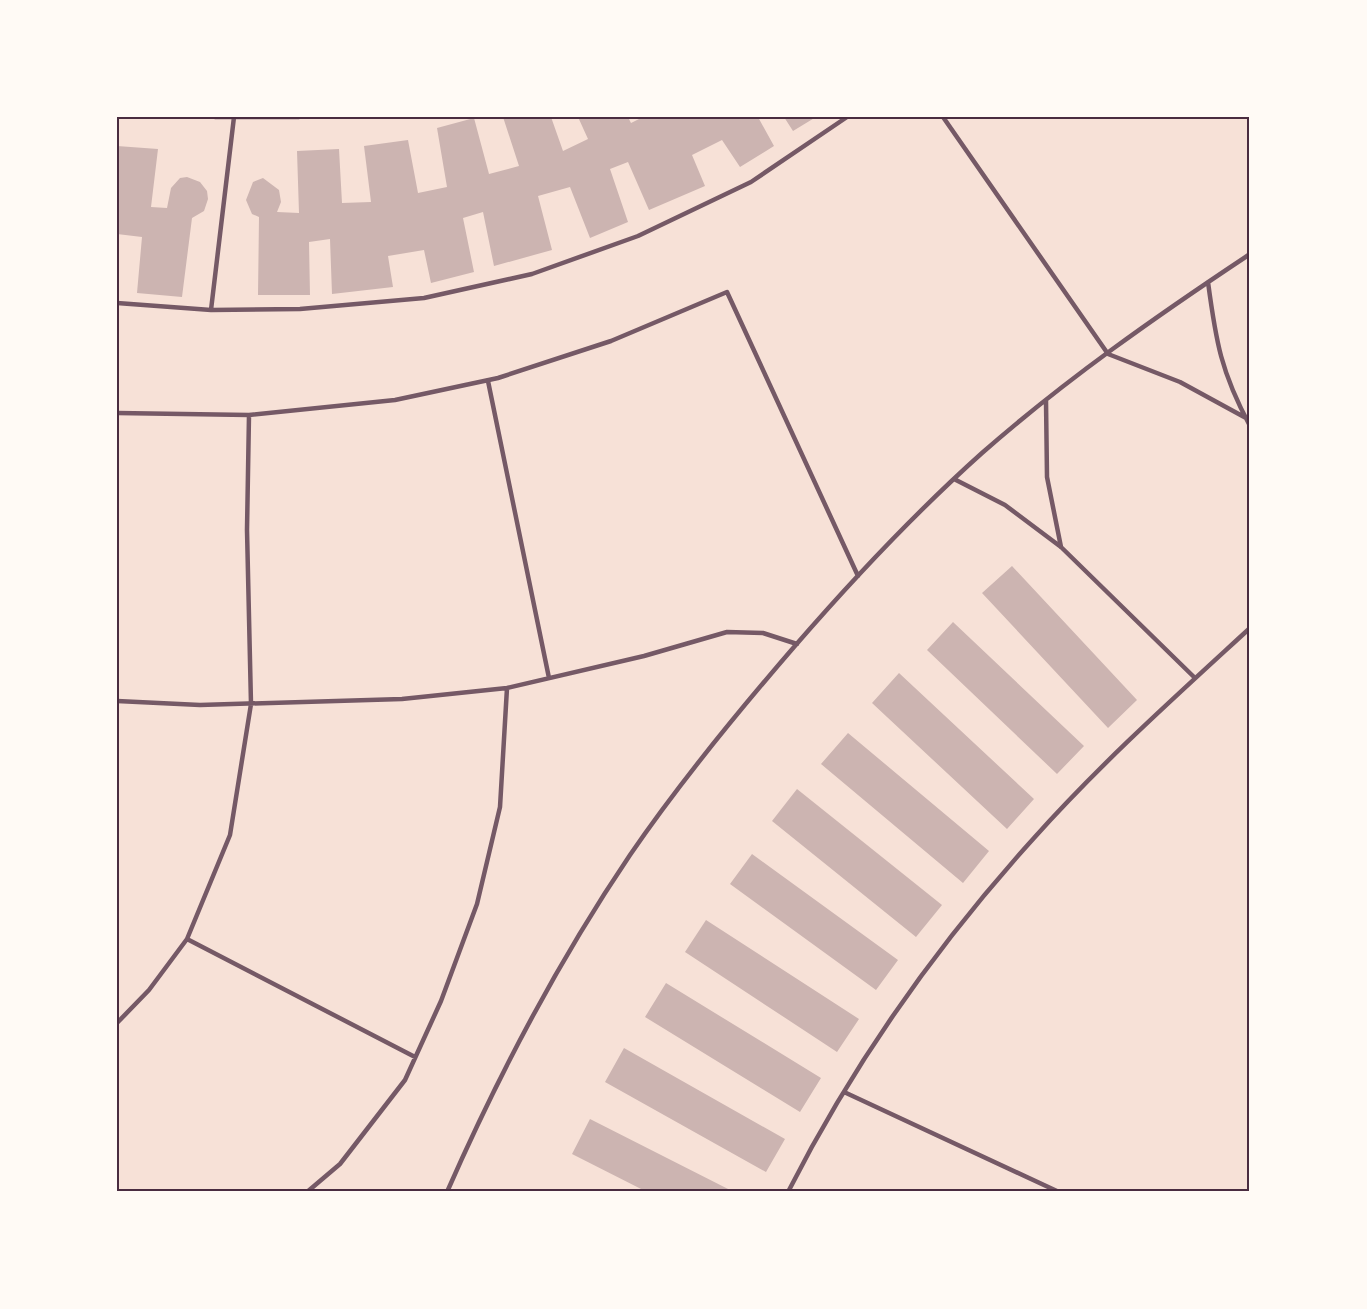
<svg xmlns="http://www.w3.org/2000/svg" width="1367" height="1309" viewBox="0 0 1367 1309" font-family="Cabin,sans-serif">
  <rect width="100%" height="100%" fill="#f7e1d7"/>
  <path fill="#ccb4b1" d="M503,117H551L563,151L588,139L578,117H628L631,123L643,117H758L774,146L740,167L722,140L692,155L705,186L649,210L628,162L610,169L628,222L590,238L570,187L538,196L552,250L494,266L483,212L463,218L474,272L431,283L424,250L388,256L393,287L332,294L330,239L309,242L310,295H258L259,217L252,214L246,200L253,182L263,178L279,190L281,202L277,212L299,213L297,151L339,149L342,203L371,202L364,146L408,140L418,193L447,187L437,128L474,118L489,174L519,166Z
    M784,117H816L793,131Z
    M117,146L158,149L151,207L167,208L171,188L180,178L187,177L200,182L207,191L208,199L204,211L192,218L182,297L137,293L142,237L117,234Z
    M1012,566L1137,700L1108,728L982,593Z
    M953,622L1084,746L1057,774L927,650Z
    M899,673L1034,799L1007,829L872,703Z
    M848,733L989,851L963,883L821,764Z
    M797,789L942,905L916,937L772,821Z
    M752,854L898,960L876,990L730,884Z
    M706,920L859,1019L837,1052L685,952Z
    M666,983L821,1078L800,1112L645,1017Z
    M624,1048L785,1139L766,1172L605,1082Z
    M590,1119L734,1192H647L572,1154Z"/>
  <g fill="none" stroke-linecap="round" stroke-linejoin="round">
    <path stroke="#755966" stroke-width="4.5" d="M215,117H299
      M943,117L1108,354L1180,382L1246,418
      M1208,282C1216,342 1221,372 1250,426
      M117,303L211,310L300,309L424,298L532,274L638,236L751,182L847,117
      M211,310L234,117
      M488,381L549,678
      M1046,401L1047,477L1061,547
      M117,413L249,415L395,400L498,378L611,341L727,292L858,576
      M954,479L1005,505L1061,547L1195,678
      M117,701L200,705L402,699L507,688L644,656L727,632L763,633L797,644
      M187,939L415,1057
      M117,1023L149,990L187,939L230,835L251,704L247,530L249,415
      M844,1092L1059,1192
      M307,1192L340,1164L405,1080L441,1001L477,904L500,807L507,688
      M447,1192C498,1076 559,960 630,855C680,782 736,714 794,647C853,579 915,513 982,453C1065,380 1158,315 1250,254
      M788,1192C853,1064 938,944 1034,838C1101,763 1176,696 1250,628"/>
  </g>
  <rect width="1367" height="1309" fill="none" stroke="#fffaf5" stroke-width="237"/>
  <rect x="118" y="118" width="1130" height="1072" fill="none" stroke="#4a2c40" stroke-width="2"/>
</svg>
